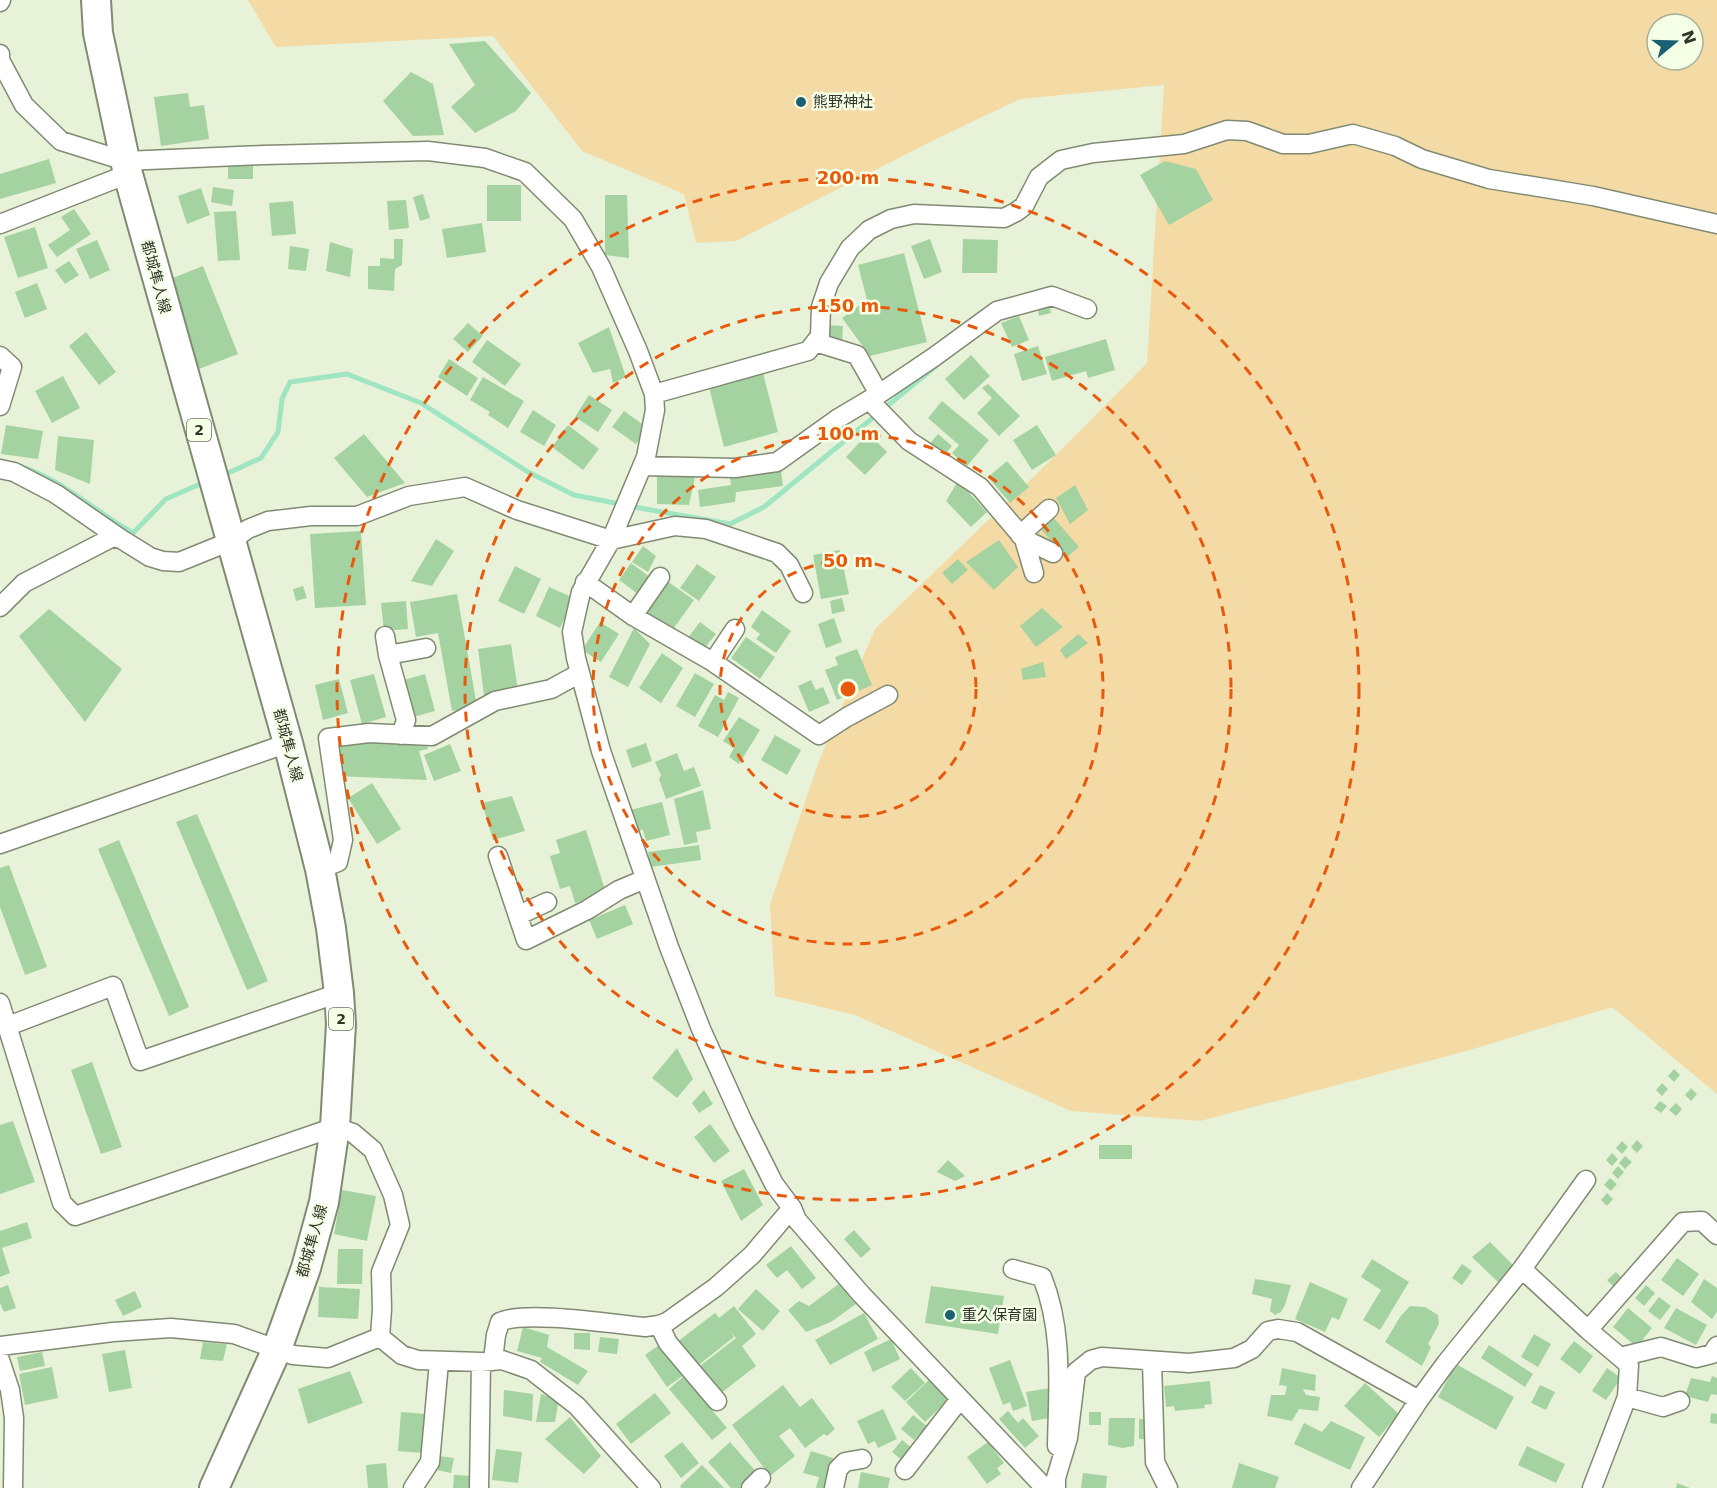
<svg xmlns="http://www.w3.org/2000/svg" width="1717" height="1488" viewBox="0 0 1717 1488" font-family="'DejaVu Sans','Noto Sans JP',sans-serif">
  <rect width="100%" height="100%" fill="#e8f2d8"/>
  <path fill="#f4dba5" fill-rule="evenodd" d="M248,0H1717V1094L1612,1007L1463,1052L1200,1121L1071,1111L855,1015L775,996L770,904L819,761L875,629L1056,455L1147,363L1164,85L1020,99L938,138L736,241L696,243L684,194L582,151L493,36L276,47ZM1657,24H1693V60H1657Z"/>
  <g fill="none" stroke-linecap="round" stroke-linejoin="round">
    <path stroke="#9fe5c2" stroke-width="5" d="M19,466C62,479 94,511 133,533L166,499L198,485
      M226,474L261,458L278,432L282,399L290,382L347,374L421,403L528,472L574,495L615,503
      M634,507L730,524L764,507L936,366"/>
  </g>
  <path fill="#a4d3a1" d="M485,41L531,93L516,111L475,133L451,107L475,85L449,44Z
    M411,72L433,84L444,135L413,136L383,101Z
    M188,93L190,107L204,105L209,139L161,146L154,97Z
    M49,159L56,183L0,199V174Z
    M228,161H253V179H228Z
    M1165,161L1196,169L1213,200L1169,225L1140,175Z
    M487,185H521V221H487Z
    M213,187L234,190L232,206L211,202Z
    M201,188L210,215L187,224L178,196Z
    M423,194L430,218L420,221L413,197Z
    M605,195H627L629,258L605,255Z
    M406,200L409,228L389,230L387,201Z
    M293,201L296,234L272,236L269,203Z
    M74,209L91,234L57,257L48,245L70,230L61,217Z
    M236,211L240,260L218,261L214,212Z
    M482,223L486,252L447,258L442,229Z
    M35,227L48,268L18,278L4,237Z
    M394,239H403L402,265L395,269L394,291L368,289V266H380V258L394,259Z
    M930,239L942,272L924,279L911,246Z
    M963,239L998,240L997,273H962Z
    M97,240L110,270L90,279L76,249Z
    M330,242L353,249L350,277L326,271Z
    M290,246L309,249L306,271L288,269Z
    M904,253L927,342L870,356L842,318L867,300L858,265Z
    M69,261L79,275L65,284L55,270Z
    M203,266L238,354L199,369L165,281Z
    M37,283L47,309L25,318L15,292Z
    M1049,301L1051,313L1039,316L1037,303Z
    M1019,316L1029,340L1012,347L1001,323Z
    M468,323L483,336L468,352L453,339Z
    M825,325L843,326L842,346L824,342Z
    M609,327L626,377L613,383L610,369L593,373L578,343Z
    M86,332L116,372L99,385L69,346Z
    M1106,339L1115,370L1088,378L1086,371L1052,381L1045,357Z
    M487,340L521,364L505,386L472,362Z
    M1038,346L1047,374L1022,381L1014,354Z
    M971,355L990,376L964,400L945,379Z
    M449,359L478,378L467,396L438,377Z
    M763,373L778,432L724,447L709,387Z
    M63,376L80,408L52,423L35,391Z
    M483,377L524,401L508,428L488,415L490,412L470,400Z
    M988,384L1020,416L999,436L977,413L992,398L982,388Z
    M589,395L612,410L598,432L575,417Z
    M942,401L989,440L967,466L952,453L959,445L928,418Z
    M533,410L556,425L544,446L520,432Z
    M624,411L645,426L642,436L636,444L612,427Z
    M6,425L43,431L38,459L1,454Z
    M568,425L599,449L583,470L552,447Z
    M1037,425L1056,455L1032,470L1013,440Z
    M868,433L887,452L865,475L846,457Z
    M364,434L405,483L367,497L334,458Z
    M938,434L952,446L942,458L928,446Z
    M58,436L94,440L90,484L55,470Z
    M1007,461L1029,487L1010,503L988,477Z
    M781,471L783,486L736,492L735,502L700,507L698,490L731,485L730,478Z
    M657,474L695,477L689,505L657,504Z
    M958,481L987,512L971,527L946,501Z
    M1075,485L1088,510L1070,524L1056,498Z
    M1053,517L1079,547L1066,558L1040,528Z
    M361,531L366,605L315,608L310,534Z
    M436,539L454,551L432,586L411,581Z
    M999,540L1018,567L994,590L966,562Z
    M643,546L656,556L648,572L632,562Z
    M840,550L849,594L821,599L813,555Z
    M958,559L968,570L952,584L942,573Z
    M631,563L654,580L642,597L619,580Z
    M697,564L716,577L699,601L680,588Z
    M515,566L541,579L524,614L498,601Z
    M667,581L694,600L669,635L642,616Z
    M303,586L307,598L296,601L293,589Z
    M549,587L574,598L560,628L536,616Z
    M457,594L477,706L452,711L438,633L416,637L410,602Z
    M842,598L845,611L832,614L830,601Z
    M406,601L408,629L384,631L381,603Z
    M1042,608L1063,627L1036,647L1020,626Z
    M49,609L122,669L85,722L19,636Z
    M762,610L791,631L776,653L756,639L760,634L751,627Z
    M834,618L842,642L826,648L818,624Z
    M600,622L619,634L601,662L582,650Z
    M700,622L716,634L702,651L687,639Z
    M634,628L650,644L628,687L609,677Z
    M1078,634L1088,643L1066,659L1060,650Z
    M746,637L775,657L760,679L731,658Z
    M511,644L518,691L484,695L478,649Z
    M857,649L872,685L837,700L825,670L838,665L835,657Z
    M662,653L683,668L661,703L639,688Z
    M1043,662L1046,677L1023,680L1021,669Z
    M695,673L714,684L695,717L676,706Z
    M374,674L386,717L362,724L350,680Z
    M425,674L435,711L413,717L404,680Z
    M339,679L348,713L323,720L315,685Z
    M811,680L816,690L823,687L830,703L809,712L798,686Z
    M728,692L739,698L718,737L698,726L715,695L724,700Z
    M739,717L760,730L739,764L729,757L734,748L723,741Z
    M775,735L801,750L787,775L761,760Z
    M338,739L427,743L428,749L419,751L427,780L336,776Z
    M646,743L652,761L632,768L626,750Z
    M450,744L461,771L434,781L424,755Z
    M677,753L684,771L694,767L701,786L666,799L659,779L661,775L655,762Z
    M372,783L401,829L377,844L348,798Z
    M703,790L711,829L696,832L698,842L684,845L674,799Z
    M512,796L525,831L493,840L482,803Z
    M662,802L670,835L646,841L643,830L636,831L630,810Z
    M197,814L268,981L247,990L176,822Z
    M586,830L606,893L575,903L570,886L560,889L550,856L560,853L556,840Z
    M119,840L189,1007L169,1016L98,849Z
    M699,845L701,860L650,867L648,852Z
    M9,865L47,967L25,975L0,907V868Z
    M625,905L633,924L597,939L589,920Z
    M677,1048L693,1079L677,1098L652,1078Z
    M92,1062L122,1147L101,1154L71,1070Z
    M1674,1069L1680,1075L1674,1082L1668,1076Z
    M1662,1083L1668,1089L1662,1096L1656,1090Z
    M1691,1088L1697,1094L1691,1101L1685,1095Z
    M704,1090L713,1104L699,1113L692,1103Z
    M1660,1101L1667,1106L1661,1113L1654,1108Z
    M1676,1103L1682,1109L1676,1116L1669,1110Z
    M13,1121L35,1182L0,1194V1125Z
    M710,1124L730,1151L714,1163L694,1137Z
    M1637,1140L1643,1146L1637,1153L1631,1147Z
    M1622,1141L1628,1147L1622,1154L1616,1148Z
    M1099,1145H1132V1159H1099Z
    M1612,1153L1618,1159L1612,1166L1606,1160Z
    M1625,1156L1632,1162L1625,1169L1619,1163Z
    M948,1160L965,1176L955,1181L937,1172Z
    M1618,1166L1624,1172L1618,1179L1612,1173Z
    M744,1169L763,1205L741,1221L721,1181Z
    M1610,1178L1617,1184L1611,1191L1604,1185Z
    M342,1190L376,1196L367,1241L334,1234Z
    M1607,1193L1613,1199L1607,1206L1601,1200Z
    M27,1222L32,1238L2,1248L10,1273L0,1277V1231Z
    M854,1230L871,1249L861,1258L844,1239Z
    M1490,1242L1514,1266L1499,1283L1472,1257Z
    M791,1246L816,1278L802,1289L787,1270L777,1278L766,1265Z
    M338,1249H363L362,1284H337Z
    M1677,1258L1699,1274L1683,1296L1661,1280Z
    M1372,1259L1409,1282L1380,1330L1363,1320L1381,1290L1361,1277Z
    M1462,1264L1472,1271L1462,1285L1452,1278Z
    M1616,1272L1623,1279L1614,1287L1607,1280Z
    M1255,1279L1291,1285L1285,1305L1281,1312L1275,1315L1270,1311L1272,1299L1252,1294Z
    M1704,1279L1717,1288V1312L1712,1319L1691,1302Z
    M1310,1282L1348,1299L1339,1320L1332,1317L1325,1332L1295,1319Z
    M840,1283L856,1304L831,1322L806,1332L788,1310L799,1301L809,1306Z
    M8,1285L16,1308L4,1312L0,1303V1288Z
    M1646,1285L1655,1293L1644,1306L1635,1298Z
    M931,1286L1004,1296L998,1334L925,1323Z
    M319,1287L360,1289L358,1319L318,1317Z
    M756,1289L780,1311L763,1331L738,1309Z
    M135,1291L142,1307L123,1316L115,1300Z
    M1659,1297L1671,1306L1660,1320L1648,1311Z
    M734,1306L756,1334L742,1346L756,1366L721,1393L700,1366L736,1338L730,1331L734,1337L696,1367L677,1342L715,1313L719,1318Z
    M1410,1306L1425,1307L1438,1315L1439,1324L1428,1344L1431,1347L1422,1366L1385,1342L1400,1317Z
    M1628,1308L1652,1328L1637,1347L1613,1327Z
    M1676,1308L1707,1325L1696,1345L1664,1328Z
    M864,1313L878,1339L830,1365L815,1340Z
    M523,1327L549,1335L547,1347L588,1371L578,1385L540,1362L542,1358L517,1351Z
    M574,1333H590V1350L574,1349Z
    M1534,1334L1551,1344L1538,1367L1521,1357Z
    M600,1337L619,1339L617,1354L598,1352Z
    M891,1339L900,1359L873,1372L864,1352Z
    M1574,1341L1593,1356L1580,1374L1560,1359Z
    M203,1342L227,1344L223,1361L200,1359Z
    M662,1343L684,1375L667,1387L645,1355Z
    M1489,1345L1533,1374L1525,1387L1481,1358Z
    M125,1350L132,1388L109,1392L102,1354Z
    M42,1352L45,1366L20,1371L17,1357Z
    M1010,1360L1027,1406L1013,1411L1010,1402L1003,1405L989,1368Z
    M1456,1364L1514,1397L1496,1430L1438,1397Z
    M52,1367L58,1398L25,1405L19,1374Z
    M911,1368L925,1383L905,1401L891,1387Z
    M1282,1368L1316,1375L1315,1391L1303,1389L1306,1395L1320,1397L1318,1411L1299,1409L1292,1421L1267,1416L1271,1395H1285L1287,1386L1279,1385Z
    M1607,1368L1621,1378L1606,1400L1592,1391Z
    M350,1371L363,1403L308,1424L298,1389Z
    M684,1376L727,1428L712,1440L669,1389Z
    M1712,1376L1717,1378V1395L1711,1394L1708,1402L1685,1396L1691,1378L1710,1382Z
    M931,1378L950,1398L925,1422L906,1402Z
    M1210,1381L1212,1404L1204,1405L1205,1408L1175,1411L1174,1406L1166,1407L1164,1386Z
    M1365,1383L1399,1414L1379,1437L1344,1406Z
    M783,1385L800,1407L812,1398L835,1429L827,1436L824,1434L805,1448L790,1428L779,1436L795,1456L770,1476L732,1425Z
    M1540,1385L1555,1392L1546,1410L1531,1403Z
    M1050,1388L1055,1417L1032,1421L1026,1392Z
    M504,1390L533,1394L532,1421L503,1416Z
    M655,1393L671,1413L631,1444L616,1424Z
    M541,1394L559,1399L555,1422H536Z
    M883,1409L897,1439L878,1448L875,1441L868,1444L857,1421Z
    M1008,1411L1018,1423L1023,1418L1039,1436L1025,1448L999,1419Z
    M401,1412L426,1414L423,1453L398,1451Z
    M1089,1412H1101V1425H1089Z
    M1711,1413L1717,1414V1424L1710,1423Z
    M913,1415L927,1426L914,1440L901,1429Z
    M570,1417L601,1456L584,1474L545,1439Z
    M1109,1418H1135L1134,1446L1122,1448L1108,1445Z
    M1139,1419H1150V1439H1139Z
    M1331,1421L1365,1437L1350,1470L1294,1444L1304,1423L1322,1432Z
    M902,1440L913,1449L903,1461L892,1452Z
    M682,1442L699,1463L681,1478L664,1456Z
    M730,1442L759,1475L746,1488H731L708,1462Z
    M988,1442L1004,1463L997,1468L1001,1474L987,1484L967,1457Z
    M1527,1446L1565,1464L1556,1483L1518,1465Z
    M496,1449L522,1452L518,1483L492,1480Z
    M811,1451L833,1458L827,1488H816L819,1477L803,1473Z
    M439,1456L454,1458L451,1473L437,1470Z
    M386,1463L388,1488H368L366,1465Z
    M1239,1463L1279,1477L1275,1488H1232Z
    M702,1465L724,1488H681L680,1486Z
    M861,1472L890,1478L888,1488H858Z
    M1083,1473L1107,1476L1106,1488H1081Z
    M454,1475L473,1476L472,1488H453Z
    M1677,1483L1690,1488H1676Z"/>
  <g fill="none" stroke-linecap="round" stroke-linejoin="round">
    <g stroke="#818a72" stroke-width="21">
      <path id="minor" d="M0,2L1,0
        M0,54V60L24,105L61,141L125,161L263,155L428,151L485,158L525,172L573,219L601,267L638,351L654,394L655,410L646,457L611,540L581,592L572,632L576,658L601,751L669,947L701,1029L743,1122L774,1184L792,1208L797,1220L861,1294L1045,1488
        M0,224L128,174
        M815,342L857,355L879,394
        M0,356L12,367L0,406
        M654,394L808,351L820,336L821,307L829,283L850,248L869,230L891,219L914,214L1004,218L1016,212L1024,206L1039,177L1061,160L1093,153L1184,144L1227,130L1247,131L1283,144H1309L1353,134L1395,146L1422,159L1489,179L1593,196L1717,224
        M869,400L909,441L980,487L1024,539L1034,573
        M642,466L735,468L777,462L837,419L879,394L934,357L997,311L1052,296L1087,309
        M0,469L14,472L56,494L121,539L150,557L163,561L179,562L231,541L248,529L268,521L311,516H357L409,496L465,487L517,510L611,540L675,526L706,529L777,553L789,565L803,593
        M1020,535L1049,509
        M1024,539L1053,553
        M585,582L633,616L713,662L819,735L847,717L888,695
        M0,607L24,583L113,537L121,539
        M633,616L660,577
        M385,636L388,655L406,720L401,735
        M388,655L426,648
        M713,662L735,629
        M0,844L288,743
        M498,856L526,940L587,910L619,890L645,879
        M320,869L338,862L343,840L328,738L369,733L432,736L495,701L551,689L580,673
        M519,915L547,902
        M0,1003L62,1203L75,1216L335,1127L353,1133L373,1150L393,1195L400,1225L381,1272L382,1309L380,1337L402,1355L418,1360L481,1362L502,1360L531,1370L577,1406L651,1488
        M8,1026L113,986L140,1061L339,993
        M1013,1269L1042,1277C1064,1331 1058,1389 1057,1446
        M1522,1269L1588,1330L1683,1222L1702,1221L1717,1235
        M659,1325L668,1343L717,1401
        M1588,1330L1620,1357
        M0,1346L113,1332L171,1328L234,1334L293,1355L328,1358L380,1337
        M0,1360L10,1390L14,1418L13,1488
        M493,1360L496,1335L500,1322C524,1310 613,1324 645,1327L659,1325L667,1322L716,1287L752,1255L792,1208
        M1152,1362L1155,1462L1168,1488
        M1627,1397L1663,1407L1680,1401
        M905,1470L960,1399
        M413,1488L430,1462L439,1362
        M479,1488L481,1362
        M751,1488L761,1478
        M834,1488L838,1469L845,1462L862,1459
        M1056,1488V1478L1068,1438L1076,1372L1091,1360L1102,1357L1189,1363L1234,1358L1252,1349L1268,1331L1278,1329L1297,1332L1419,1400
        M1361,1488L1419,1400L1446,1363L1522,1269L1586,1180
        M1592,1488L1627,1397L1629,1365L1620,1357L1661,1347L1696,1358L1712,1354L1717,1346"/>
    </g>
    <g stroke="#818a72" stroke-width="32">
      <path id="primary" d="M96,0L98,33L128,174L288,743L320,869L331,928L339,993L341,1024L335,1127L324,1202L306,1268L277,1349L214,1488"/>
    </g>
    <use href="#minor" stroke="#fff" stroke-width="18"/>
    <use href="#primary" stroke="#fff" stroke-width="28"/>
  </g>
  <g fill="none" stroke="#e8590c" stroke-width="3" stroke-dasharray="10 8">
    <circle cx="848" cy="689" r="128"/>
    <circle cx="848" cy="689" r="255"/>
    <circle cx="848" cy="689" r="383"/>
    <circle cx="848" cy="689" r="511"/>
  </g>
  <g fill="#1b5f72" stroke="#f5ffe5" stroke-width="2">
    <circle cx="801" cy="102" r="6"/>
    <circle cx="950" cy="1315" r="6"/>
  </g>
  <g text-anchor="middle" dominant-baseline="central" stroke-width="5" stroke-linejoin="round" paint-order="stroke">
    <g fill="#f5ffe5" stroke="#6c7162" stroke-width="1.5">
      <rect x="187" y="419" width="24" height="22" rx="4.5"/>
      <rect x="329" y="1008" width="24" height="22" rx="4.5"/>
    </g>
    <g font-size="14" font-weight="bold" fill="#31342a">
      <text x="199" y="430">2</text>
      <text x="341" y="1019">2</text>
    </g>
    <g font-size="15" fill="#31342a" stroke="#f5ffe5" text-anchor="start">
      <text x="813" y="102">熊野神社</text>
      <text x="962" y="1315">重久保育園</text>
    </g>
    <g font-size="15" fill="#31342a" stroke="#f5ffe5">
      <text transform="translate(156 277) rotate(75)">都城隼人線</text>
      <text transform="translate(288 745) rotate(75)">都城隼人線</text>
      <text transform="translate(312 1241) rotate(-74)">都城隼人線</text>
    </g>
  </g>
  <circle cx="848" cy="689" r="9" fill="#e8590c" stroke="#f5ffe5" stroke-width="3"/>
  <g font-size="18" text-anchor="middle" font-weight="bold" fill="#e8590c" stroke="#f5ffe5" stroke-width="5" stroke-linejoin="round" paint-order="stroke">
    <text x="848" y="184">200 m</text>
    <text x="848" y="312">150 m</text>
    <text x="848" y="440">100 m</text>
    <text x="848" y="567">50 m</text>
  </g>
  <g transform="translate(1675 42) rotate(71)"><circle r="28" fill="#f5ffe5" stroke="#a7ae9a" stroke-width="1.5"/>
  <path d="M0-4.5L10 22L0 15L-10 22Z" fill="#1b5f72"/>
  <text y="-9" font-size="16" font-weight="bold" text-anchor="middle" fill="#31342a">N</text>
  </g>
</svg>
